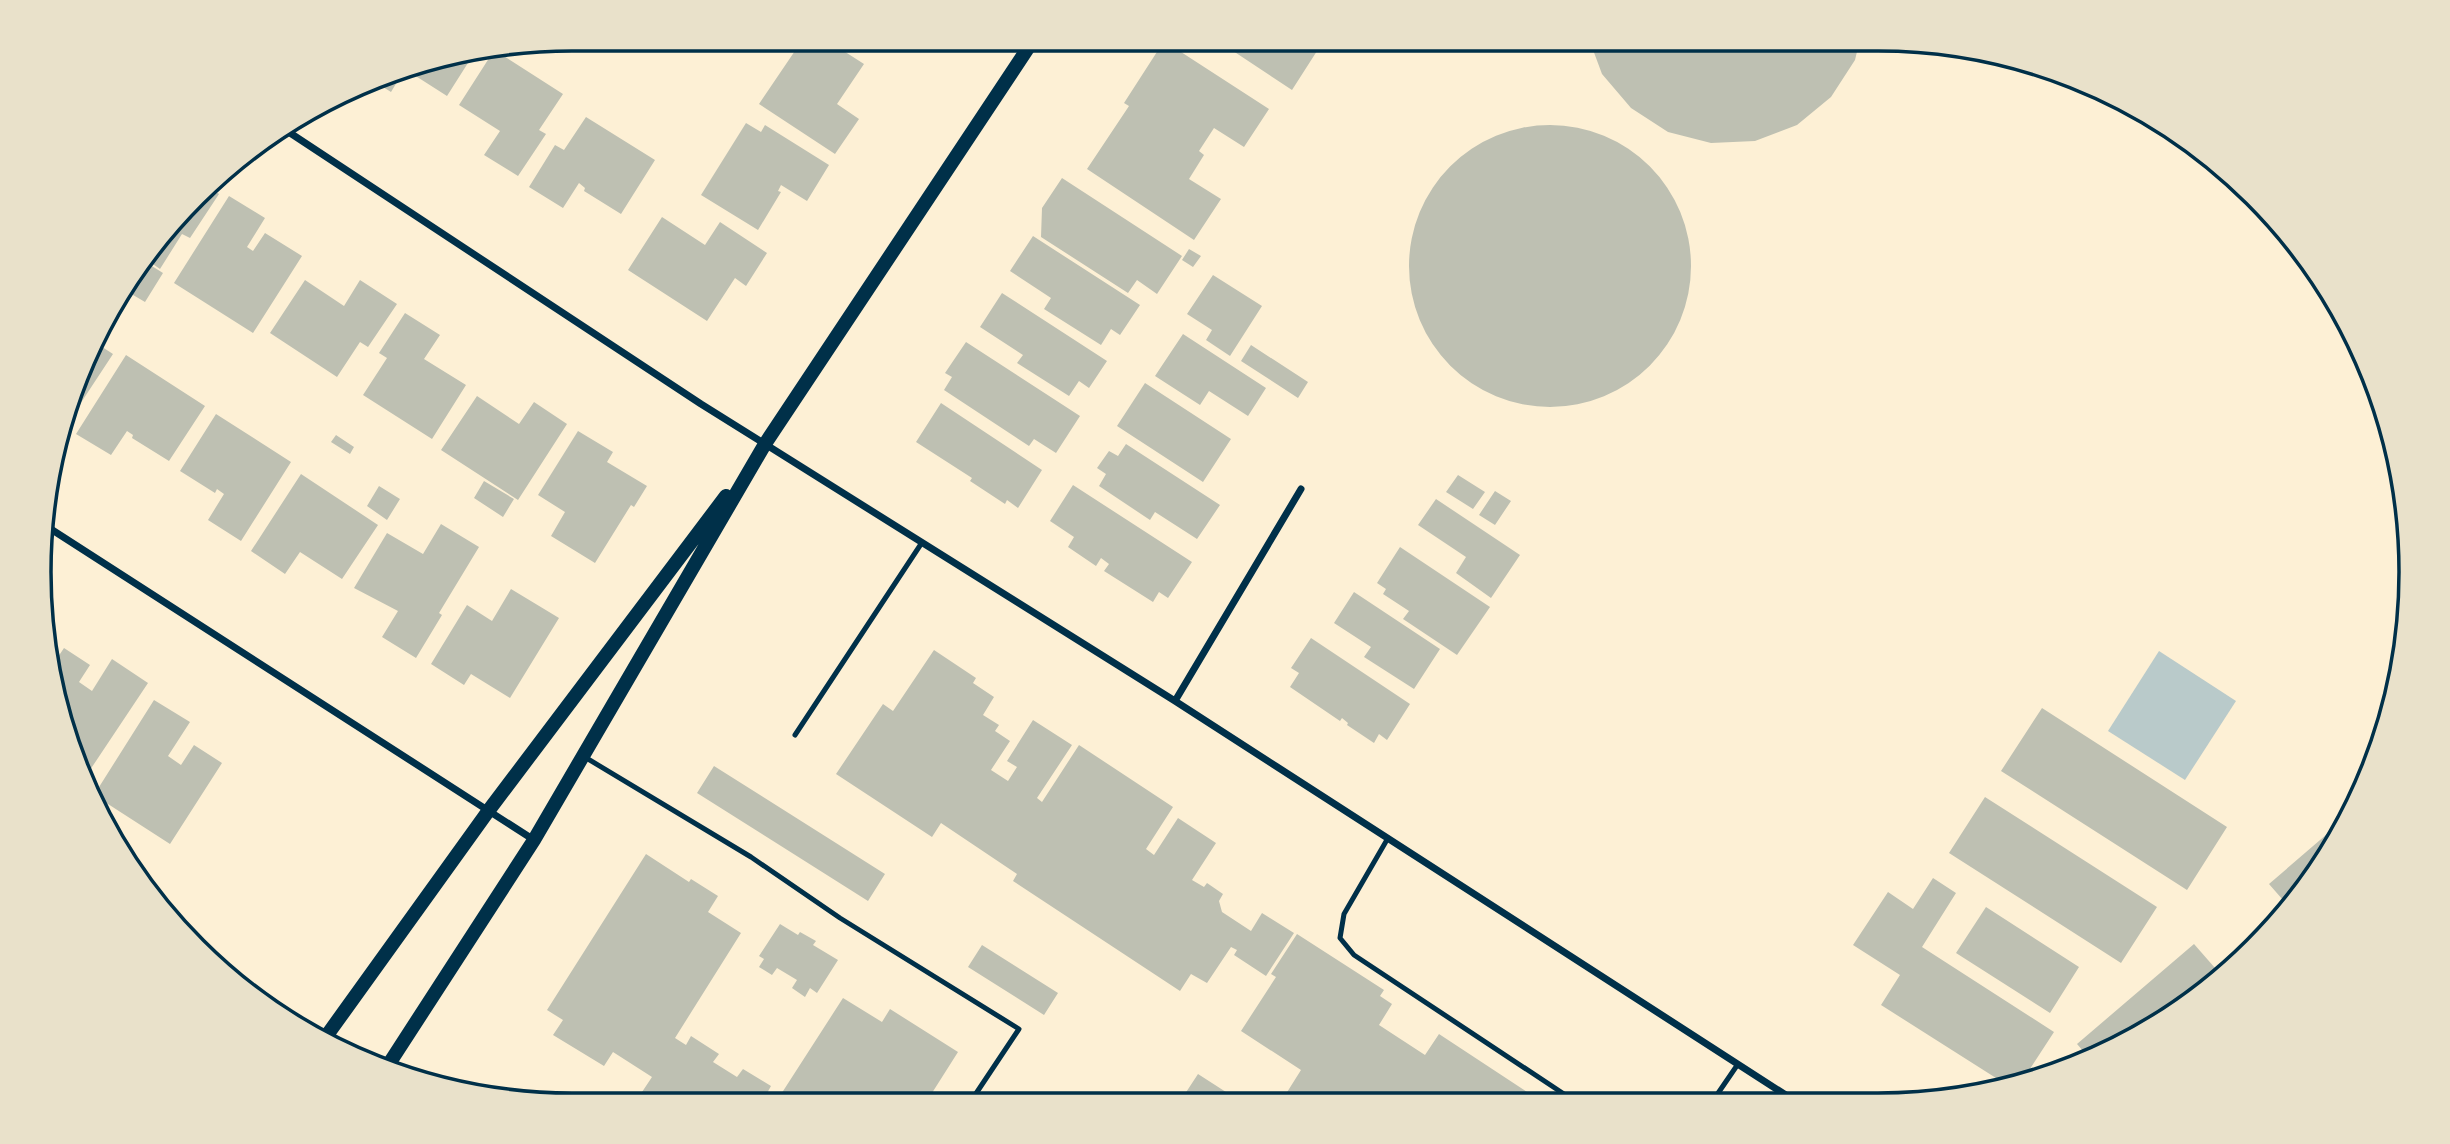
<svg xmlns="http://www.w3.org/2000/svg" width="2450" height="1144" viewBox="0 0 2450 1144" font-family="'Exo 2',sans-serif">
  <rect width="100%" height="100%" fill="#fdf0d5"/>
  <path fill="#b9caca" d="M2159,651L2236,701L2185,780L2108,731Z"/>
  <path fill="#bec0b2" d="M803,39H825L864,64L837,104L859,119L835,154L759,104Z
    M863,39H880L875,46Z
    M1215,39H1321L1313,50L1317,51L1292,90Z
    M1589,39H1860L1855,60L1831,97L1797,125L1755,141L1711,143L1668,132L1631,108L1602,74Z
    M1164,41L1269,109L1244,147L1214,128L1199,151L1204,155L1189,179L1221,199L1194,240L1087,169L1129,106L1124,103Z
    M496,51L563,94L539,130L546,134L518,176L484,155L500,131L459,105L493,52Z
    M473,55L447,96L411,73L413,70L406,67L391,92L372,80L400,67Z
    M586,117L655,160L621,214L584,191L585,188L579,183L563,208L529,187L555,145L564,150Z
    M746,123L761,132L765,125L829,165L807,201L781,185L778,191L781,192L758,230L701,195Z
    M1409 266a141 141 0 1 1 282 0a141 141 0 1 1-282 0Z
    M1062,178L1182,256L1157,294L1137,280L1128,293L1041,237L1042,208Z
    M208,186L219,194L190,238L182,234L160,269L147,260Z
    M229,196L265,218L247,247L253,251L265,233L302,256L253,333L174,283Z
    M662,217L705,245L720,222L767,253L746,286L735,278L707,321L628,270Z
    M1033,236L1140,305L1120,335L1111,329L1101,345L1044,309L1051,298L1010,271Z
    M1189,249L1201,256L1193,267L1182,260Z
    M147,263L163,273L145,302L128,292Z
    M1213,275L1262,306L1230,356L1206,340L1212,330L1187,314Z
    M305,280L344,306L360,280L397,304L368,347L360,342L337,377L270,333Z
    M1002,293L1107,361L1089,388L1079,381L1069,396L1017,363L1023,355L980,327Z
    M405,313L440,335L424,359L466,385L432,439L363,395L387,358L379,353Z
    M1183,334L1266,388L1248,416L1209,391L1200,405L1155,376Z
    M966,342L1080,416L1056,453L1034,439L1029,446L944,390L952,377L945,373Z
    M96,343L113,354L65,427H64Z
    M1251,345L1308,382L1298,398L1241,361Z
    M126,355L205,406L169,461L132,438L133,435L127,431L111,455L76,434Z
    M1145,383L1231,439L1203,482L1117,426Z
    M477,396L519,424L534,402L567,424L518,500L441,450Z
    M941,403L1042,470L1018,508L1007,500L1005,504L970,481L972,478L916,442Z
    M216,414L291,462L241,541L208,520L224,494L217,489L215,493L180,471Z
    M578,431L613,452L607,462L647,486L634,507L631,505L595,563L551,536L565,512L538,495Z
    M336,435L354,447L350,454L331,442Z
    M1126,444L1220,505L1197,539L1155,512L1150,520L1099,486L1106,474L1097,468L1109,451L1118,456Z
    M301,474L378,525L342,579L300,552L285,574L251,551Z
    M1458,475L1485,492L1473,509L1446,492Z
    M484,481L514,499L503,517L474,498Z
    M1073,485L1192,562L1168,598L1159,592L1153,602L1104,571L1109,564L1101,558L1096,566L1068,547L1074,537L1050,521Z
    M379,486L400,499L387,520L367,506Z
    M1495,491L1511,501L1495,525L1479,515Z
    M1436,499L1520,555L1491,598L1456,573L1466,557L1418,525Z
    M441,524L479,547L439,613L442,615L416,658L382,637L398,611L354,588L387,533L423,554Z
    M1400,547L1490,607L1457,655L1403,619L1409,611L1383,594L1386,589L1377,583Z
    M511,589L559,618L510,698L471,674L464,685L431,664L467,605L492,621Z
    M1354,592L1440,649L1414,689L1364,657L1371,647L1334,623Z
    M1311,638L1410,704L1387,740L1379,734L1374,743L1347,725L1348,723L1342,718L1340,721L1290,687L1299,673L1291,668Z
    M64,648L90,665L79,682L92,691L112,659L148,683L86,776L49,676L48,672Z
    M934,650L976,678L973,683L994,697L983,715L999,725L995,731L1010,741L991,770L1008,781L1017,767L1007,761L1033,720L1072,745L1037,798L1042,802L1079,745L1173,807L1146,849L1154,855L1178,818L1216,843L1192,880L1204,887L1207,883L1223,894L1219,901L1222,912L1251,931L1262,913L1294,933L1266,976L1234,955L1237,950L1231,947L1207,983L1191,974L1180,991L1013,881L1017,874L941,823L932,837L836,774L883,704L893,711Z
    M154,700L190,722L168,756L181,765L194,745L222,763L170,844L94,795Z
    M2042,708L2227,827L2187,890L2001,771Z
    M714,766L885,874L868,901L697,793Z
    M1985,797L2157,907L2121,963L1949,853Z
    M2348,816L2301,896L2290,908L2269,884Z
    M646,854L689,882L691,879L718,896L708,912L741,933L675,1038L686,1045L691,1036L719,1054L713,1062L737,1077L743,1069L771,1086L766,1095L776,1102L843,998L882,1022L890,1009L958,1052L925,1104L664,1105L642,1092L652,1077L613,1052L604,1066L553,1035L563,1020L547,1010Z
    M1933,878L1956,893L1922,947L2054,1032L2022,1081L2007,1085L1881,1005L1900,975L1853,945L1888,892L1913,909Z
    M1986,907L2079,967L2050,1013L1956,953Z
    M780,924L798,935L800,932L816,941L813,945L838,960L817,993L810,988L805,997L792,988L797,980L777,968L772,975L759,967L764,959L759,956Z
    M1297,934L1384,990L1380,996L1392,1004L1379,1025L1425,1055L1439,1034L1527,1092L1521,1102L1294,1103L1284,1097L1301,1070L1241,1031L1276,977L1271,974Z
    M2194,944L2222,976L2203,995L2091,1060L2077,1044Z
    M982,945L1058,993L1044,1015L968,967Z
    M1198,1074L1243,1103H1179Z"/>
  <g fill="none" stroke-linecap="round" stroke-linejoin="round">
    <path stroke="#003049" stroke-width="5" d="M795,735L921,544
      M583,756L751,857L840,918L1019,1029L969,1104
      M1388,838L1344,914L1340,938L1354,955L1576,1102
      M1712,1102L1738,1064"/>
    <path stroke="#003049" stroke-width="7" d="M281,127L701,404L1175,701L1795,1101
      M43,524L534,840
      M1175,701L1301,489"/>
    <path stroke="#003049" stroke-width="14" d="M325,1038L489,810L726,496
      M385,1070L534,840L765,444L1034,39"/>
  </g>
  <path d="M0 0H2450V1144H0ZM572 51H1878A521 521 0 0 1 2399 572V572A521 521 0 0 1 1878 1093H572A521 521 0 0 1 51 572V572A521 521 0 0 1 572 51Z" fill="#e9e1ca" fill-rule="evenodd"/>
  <path fill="none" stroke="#003049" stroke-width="3.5" d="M572 51H1878A521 521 0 0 1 2399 572V572A521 521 0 0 1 1878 1093H572A521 521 0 0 1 51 572V572A521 521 0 0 1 572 51Z"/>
</svg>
